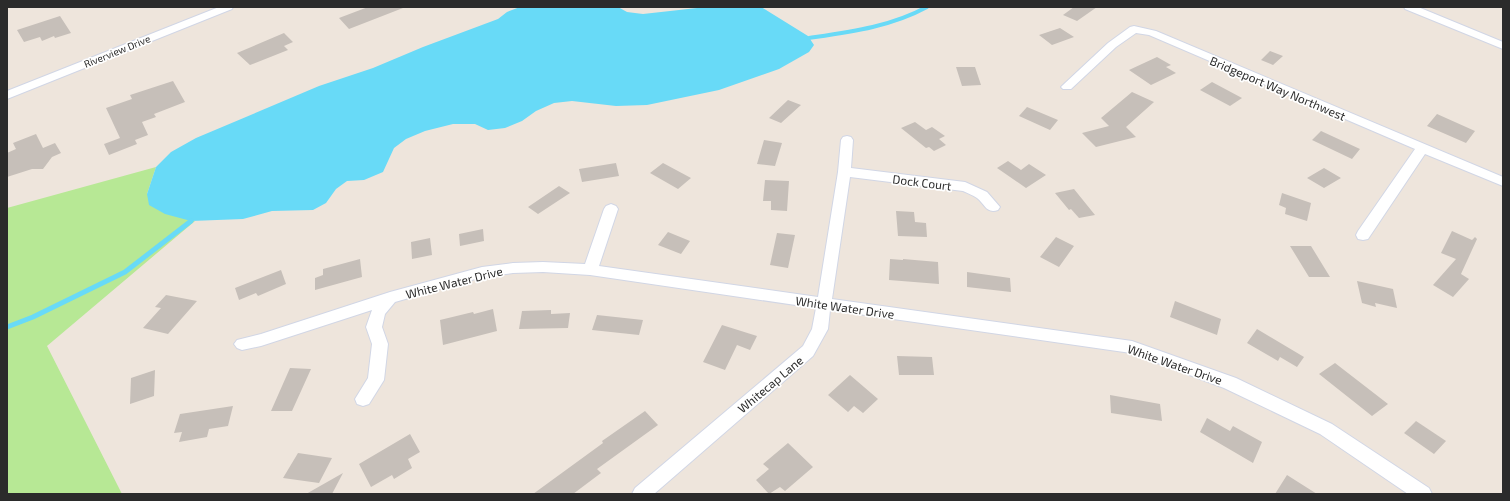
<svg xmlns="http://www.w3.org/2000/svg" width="1510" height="501" viewBox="0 0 1510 501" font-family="'Exo 2',sans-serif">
  <rect width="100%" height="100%" fill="#eee5dc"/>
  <path fill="#b7e895" d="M156,167L147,194L191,221H195L47,346L122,494H7V208Z"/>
  <path fill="#68daf7" d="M520,7H618L627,12L643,14L706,7H761L808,36L814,45L809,52L779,69L719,90L647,105L616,106L572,101L554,103L536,111L522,121L505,128L488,130L475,124H453L425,131L406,139L394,148L383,172L364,180L347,181L336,189L326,203L313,210L272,211L243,219L191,221L165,214L149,205L147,194L156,167L171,152L196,138L319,86L373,68L423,47L498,19L507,12Z"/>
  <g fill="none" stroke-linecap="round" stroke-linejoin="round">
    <path stroke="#68daf7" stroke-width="4" d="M809,38C850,32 890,27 927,7"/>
    <path stroke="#68daf7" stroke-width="5" d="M7,327L33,317L125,272L191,221"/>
  </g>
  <path fill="#c6bfb9" d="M368,7H403V8L349,29L339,18Z
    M1074,7H1097L1077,21L1063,15Z
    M60,16L71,33L55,38L54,36L42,41L40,37L24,42L17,30Z
    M1060,28L1074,37L1052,45L1039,35Z
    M284,33L293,42L284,46L288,50L250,65L237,53Z
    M1270,51L1283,56L1273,65L1261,60Z
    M1157,57L1171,65L1166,67L1176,73L1151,85L1129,70Z
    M956,67H975L981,85L962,86Z
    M173,81L185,102L154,114L156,117L142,122L148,135L135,140L137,144L109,155L104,144L120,138L106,108L132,99L130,95Z
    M1212,82L1242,98L1230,106L1200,90Z
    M1132,92L1154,102L1126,127L1136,137L1096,147L1082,133L1109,126L1101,118Z
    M788,100L801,105L781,123L769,118Z
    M1027,107L1058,120L1050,130L1019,116Z
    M1437,114L1475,131L1466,143L1427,126Z
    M915,122L926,130L932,127L945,136L939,139L946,145L934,151L929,147L926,148L901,128Z
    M1321,131L1360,149L1352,159L1312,140Z
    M36,134L43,148L55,143L61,153L52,157L43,169H32L7,177V153L16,149L13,143Z
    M764,140L782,143L775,166L757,164Z
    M1008,161L1021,170L1029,164L1046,175L1026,188L997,168Z
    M616,163L619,176L582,182L579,169Z
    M663,163L691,178L678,189L650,173Z
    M1324,168L1341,178L1324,188L1307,178Z
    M765,180L789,181L787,211L771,210V201H763Z
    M559,186L570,193L538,214L528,207Z
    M1074,189L1095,215L1079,218L1071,209L1069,210L1055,193Z
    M1282,193L1311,203L1307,221L1285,214L1286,208L1279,205Z
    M896,211L914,212L915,222L926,223L927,237L898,236Z
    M483,229L484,241L460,246L459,234Z
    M1452,231L1472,240L1475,237L1477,239L1461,274L1469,279L1453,297L1433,285L1456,259L1441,253Z
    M668,232L690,241L681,254L658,245Z
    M777,233L795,235L788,268L770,265Z
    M1056,237L1074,246L1059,267L1040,257Z
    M430,238L432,255L412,259L411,242Z
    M1290,246H1311L1330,277H1309Z
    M360,259L362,277L315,290V278L323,275V269Z
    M890,259L903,260V259L938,262L939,284L889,280Z
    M281,270L286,284L258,296L256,293L239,300L235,288Z
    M967,272L1010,278L1011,292L967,287Z
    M1357,281L1393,289L1397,308L1375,303L1376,307L1362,303Z
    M166,295L197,301L168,334L143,328L161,308L155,307Z
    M1175,301L1221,319L1217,335L1170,317Z
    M493,309L497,331L443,345L440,320L473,312L474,314Z
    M551,310V314L570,313L568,328L519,329L522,311Z
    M597,315L643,320L639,335L592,330Z
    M722,325L757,336L750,350L737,345L725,370L703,362Z
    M1257,329L1304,357L1297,367L1280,357L1278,361L1247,343Z
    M897,356L932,357L934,375H899Z
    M1335,363L1388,404L1372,416L1319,374Z
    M290,368L311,369L292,411H271Z
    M155,370L154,396L130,404L131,378Z
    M850,375L878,399L863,413L854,406L848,412L828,395Z
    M1110,395L1160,404L1162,421L1111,413Z
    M233,406L228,426L209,429L207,437L179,442L182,432L174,433L180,414Z
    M645,411L658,425L597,469L601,473L573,494H533L603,443L602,441Z
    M1207,418L1230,431L1233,426L1262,442L1253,463L1200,432Z
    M1416,421L1446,441L1434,454L1404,433Z
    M410,434L420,452L408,459L412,468L394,479L392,475L371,487L359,464Z
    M788,443L813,467L785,491L780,487L769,494L756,480L769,469L763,464Z
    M298,453L332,458L319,483L283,478Z
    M343,473L332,494H306Z
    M1287,475L1317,494H1275Z"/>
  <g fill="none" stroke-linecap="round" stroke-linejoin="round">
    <g stroke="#d1d6e5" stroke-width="2">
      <path id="street" d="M219,7H233L232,9L7,99V91Z
        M1404,7H1418L1503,42V49L1405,9Z
        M1134,26L1156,31L1503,177V186L1425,154L1368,239L1363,240L1358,239L1356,235L1358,231L1415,149L1149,35L1136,33L1116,47L1071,89H1063L1061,87L1063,85L1108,43L1130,27Z
        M847,136L851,137L853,140L851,168L965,182L987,192L1000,207L998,210C986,214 985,204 977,198C973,195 967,193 963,191L850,177L832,299L1132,341L1236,378L1332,424L1429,488L1432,494H1408L1320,434L1224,388L1131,353L830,310L828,329L813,356L654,494H632L635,488L803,346L812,329L816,308L590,275L543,272L513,273L482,277L395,302L385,314L382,327L388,344L384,380L369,404L363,406L357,404L355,399L368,378L372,344L366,327L372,310L261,346L242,350L237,348L234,344L237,340L261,334L390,292L482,267L513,263L543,262L585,264L604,209L606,206L611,204L616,206L618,209L599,266L818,297L838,172L841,140L843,137Z"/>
    </g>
    <use href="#street" fill="#fff" fill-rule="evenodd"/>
  </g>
  <g text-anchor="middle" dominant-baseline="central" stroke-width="3.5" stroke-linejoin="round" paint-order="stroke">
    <g font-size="10" fill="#2b2b2b" stroke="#fff">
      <text transform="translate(117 51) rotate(-22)">Riverview Drive</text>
    </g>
    <g font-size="12" fill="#2b2b2b" stroke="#fff">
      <text transform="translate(1278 88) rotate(23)">Bridgeport Way Northwest</text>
      <text transform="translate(922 182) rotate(7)">Dock Court</text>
      <text transform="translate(454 282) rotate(-14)">White Water Drive</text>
      <text transform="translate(845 307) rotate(8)">White Water Drive</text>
      <text transform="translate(1175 364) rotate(19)">White Water Drive</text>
      <text transform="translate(770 384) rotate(-40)">Whitecap Lane</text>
    </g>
  </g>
  <rect width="1510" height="501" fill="none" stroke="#2b2b2b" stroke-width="16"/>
</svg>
